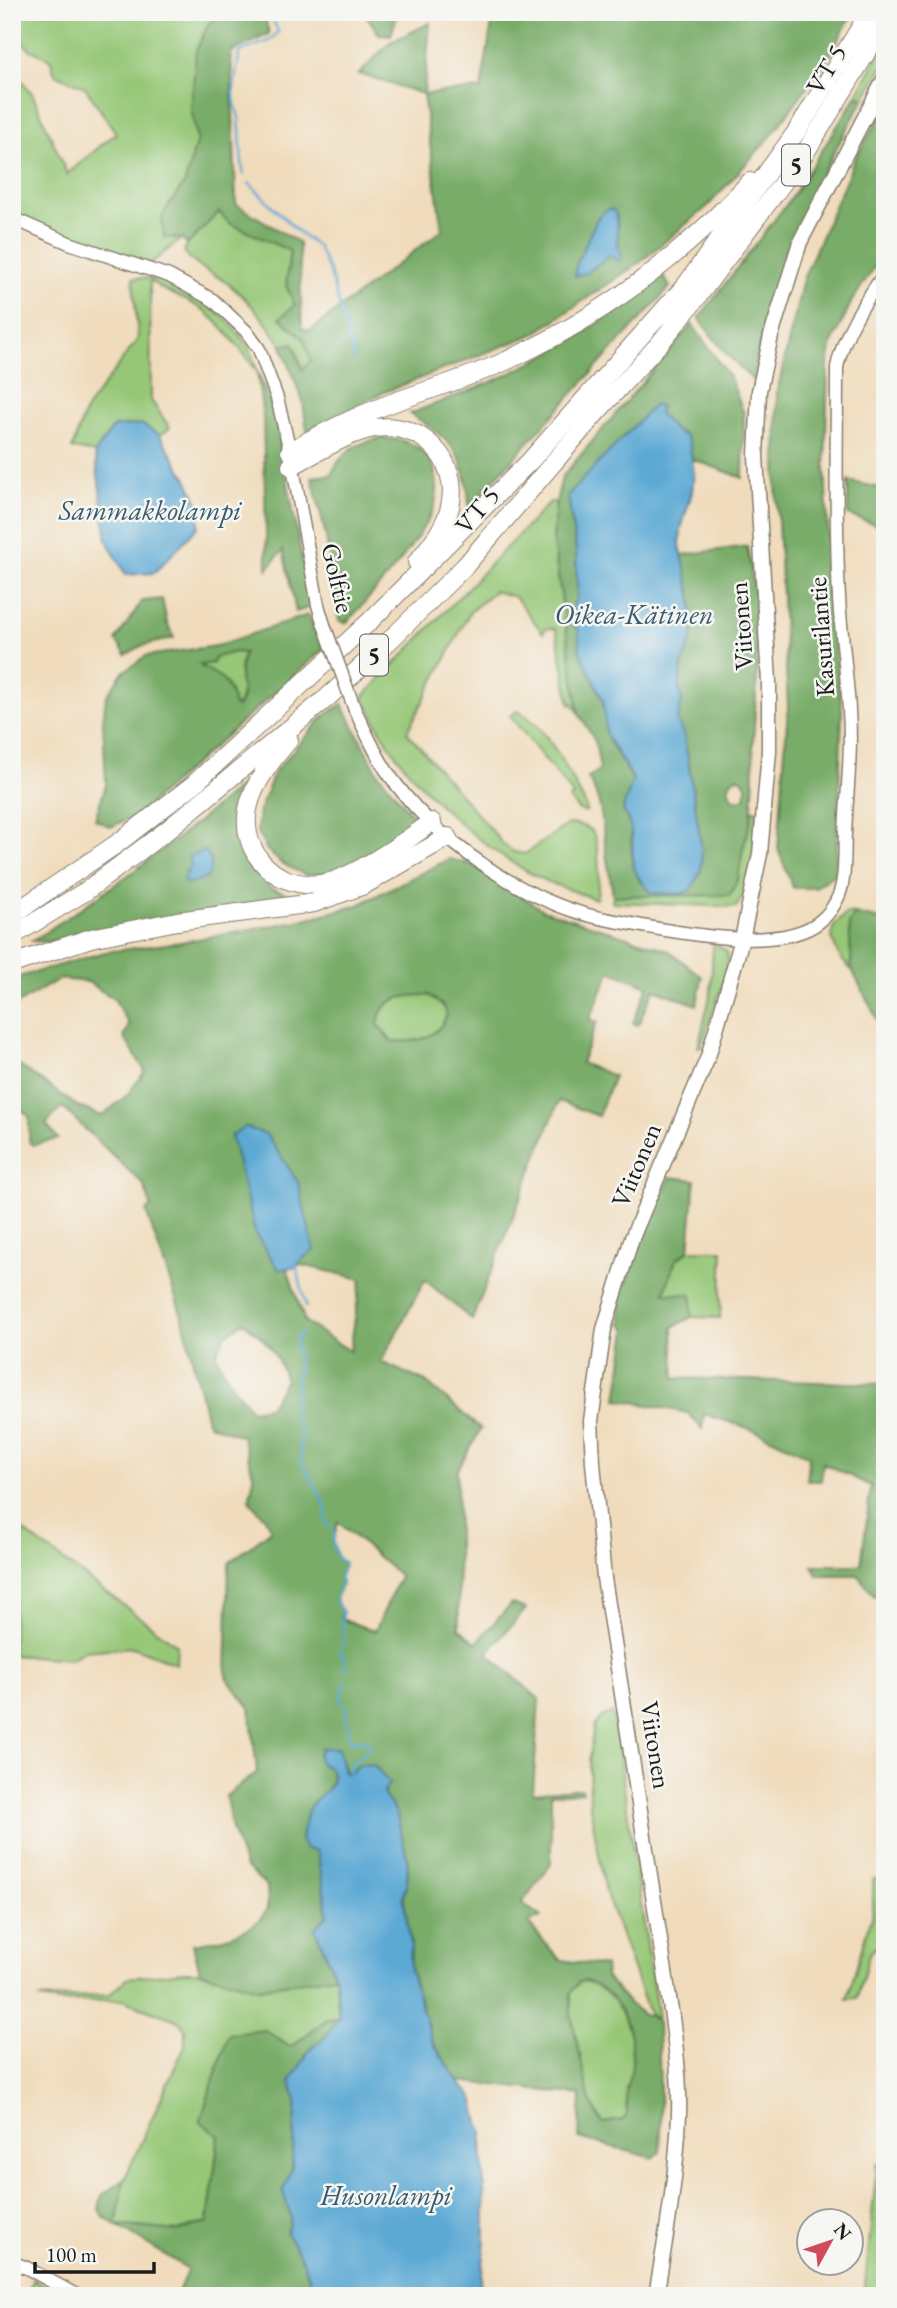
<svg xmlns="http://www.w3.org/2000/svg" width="897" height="2308" viewBox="0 0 897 2308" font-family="'EB Garamond',serif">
  <rect width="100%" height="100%" fill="#f6f6f2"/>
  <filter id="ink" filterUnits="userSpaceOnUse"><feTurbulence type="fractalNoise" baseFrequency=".0143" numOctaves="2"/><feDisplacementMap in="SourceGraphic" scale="14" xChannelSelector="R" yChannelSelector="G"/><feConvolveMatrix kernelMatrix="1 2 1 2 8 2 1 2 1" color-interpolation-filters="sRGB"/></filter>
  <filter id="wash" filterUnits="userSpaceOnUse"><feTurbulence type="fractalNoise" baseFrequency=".00686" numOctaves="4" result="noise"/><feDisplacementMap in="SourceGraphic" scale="28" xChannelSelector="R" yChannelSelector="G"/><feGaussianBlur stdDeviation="1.57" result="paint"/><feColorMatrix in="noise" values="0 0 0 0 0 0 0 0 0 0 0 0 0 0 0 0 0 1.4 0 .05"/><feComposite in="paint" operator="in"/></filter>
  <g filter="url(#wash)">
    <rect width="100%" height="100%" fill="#f0dcbc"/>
    <path fill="#96c777" stroke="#59724a" stroke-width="2" d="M12,12H228L209,23L197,49L191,110L197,140L185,183L168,206L182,238L144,269L12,218V69L32,93L67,174L116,133L85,87L55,74L50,59L31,50L12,33Z
      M885,44V62L864,99L860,96L854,100Z
      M219,211L229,223L290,251L286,285L295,305L280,318L304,339L312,361L303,370L293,343L282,346C268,324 252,303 232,287C217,273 196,270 184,251L187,245Z
      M133,278C143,278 156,277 166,281C204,296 248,329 257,371C238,347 220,319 193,304C178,295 162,292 150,280L151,400L170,428L160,435L141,424L114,427L95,453L72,449L86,409L138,339Z
      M550,502H556L553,542L579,714L573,703L570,705L556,629L546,628L543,633L515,597L494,591L470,612L407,732L503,844L514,852L525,854L568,824C577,824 587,825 593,833C600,844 600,887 596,899C572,891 548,883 526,871C474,841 413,786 383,735C376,723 370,709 363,697Z
      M235,652H244C243,658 240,665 240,671C239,685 246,694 237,707L234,706C229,680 221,677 198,665L213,663L215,657Z
      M517,711C545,722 572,777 585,804L587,810L585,812L579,810L569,799L573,795L510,716Z
      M752,809L757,811C754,842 755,882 736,907L612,902L613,896L729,895L751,821Z
      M847,913L855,914L849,923L852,970C842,962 827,940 834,926C836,922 843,917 847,913Z
      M713,942L727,952C731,973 722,986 715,1005C710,1018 706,1033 701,1047H698L711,992Z
      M429,995L444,1007L447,1014C437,1040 415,1043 391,1041L378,1025C380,997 404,995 429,995Z
      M689,1250H723L720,1318L692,1317V1295L664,1294L676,1260Z
      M18,1527L177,1645L176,1664L133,1647L84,1651L71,1659L12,1655Z
      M612,1713L614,1720L658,2019L651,2016L648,2011L606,1893L590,1807L589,1758L594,1727L601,1717Z
      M873,1879H885V1949L874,1948L870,1952L857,1998L847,1999L873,1910Z
      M183,1972H200L258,1988L335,1976L339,2017L326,2020L290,2048L265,2030L219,2136L208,2222L178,2231L116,2225L124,2180L185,2045V2030L179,2021L122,2000L59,2002L38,1999L109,1995L127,1978Z
      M585,1981C621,1992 634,2032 632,2066C631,2077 625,2087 626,2098C626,2104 627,2109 627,2115L623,2120L603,2123L590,2101L571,2015V1993L579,1982Z
      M885,2163V2296H864L877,2164Z
      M34,2279L63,2296H25Z"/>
    <path fill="#78ac68" stroke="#4a6442" stroke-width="2" fill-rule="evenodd" d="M228,12H264L269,34L231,52L236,204L299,243L302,328L310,331L442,230L423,94L359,74L390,42L430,23L424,94L481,89L494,12H853L830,56L771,136L708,206L639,263L534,334L382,393L307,431L303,402L282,346L293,343L302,370L311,361L304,339L280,318L295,305L286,285L290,251L229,223L219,212L187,245L182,238H164L162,218L168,206L185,183L197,140L191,110L196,51L209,23ZM599,216H617L619,253L614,257L608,256L603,259L581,255Z
      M364,12H398L391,35L379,34Z
      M861,96L864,99C813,186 765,280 754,381C732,362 715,342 699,318L792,197L854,100Z
      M885,109V251L852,301L832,343L828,364L825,467L833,632L842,711L836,873L814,888H793L778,849L788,707L776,486L777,392L803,279L857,154Z
      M663,275L670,287L469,507C468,457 452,439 410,414C440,401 471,392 500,378C559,351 613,316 663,275Z
      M692,324L730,378L744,414L743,478L692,459L690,445L682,433L675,431L659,414V407L654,406L568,495L576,550L577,586V596L572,609L574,625L579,631L580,652L603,700L609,741L633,780L623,809L631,829L632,862L640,882L702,850L684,735L677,721L682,701L679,689L682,665L693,635L692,599L682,555L747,546L756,599L757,676L753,745L754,778L751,821L743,848L738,879L730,895L613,896C611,881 608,866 606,852C602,824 603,802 588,778L600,769L595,741L579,714L553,542L556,502L562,477ZM736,777L742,779L747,787L745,798L740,800L732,798L728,788L731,781Z
      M257,371L275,414L311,607L296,612L283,550L267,569L263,419Z
      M381,438C388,439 396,439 403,441C436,450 445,488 430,516C412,551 373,594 346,623L339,621L326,537L312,477L331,475C343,450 354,444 381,438Z
      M848,481L885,489V528L848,515Z
      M162,599L167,623L174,638L141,646L126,655L116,640L142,601Z
      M308,615L324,649L137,815L111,827L95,819L106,784L103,721L106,697L122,673L146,656L216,646ZM235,652L244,653C243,659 240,665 240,671C239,685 247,694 237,707L234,706C228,679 222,678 199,665L213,663L215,657Z
      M342,704L378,773L419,823L345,869L328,873L305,875L281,863L267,850L257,832L259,811L275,771L323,717Z
      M250,777L232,814L243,857L270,888L300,898L269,900L48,942L32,941C108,891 182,839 250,777ZM205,852L210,859L197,880L188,884L186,872Z
      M449,859L471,864L543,910L668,950L702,977L697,1005L654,989L638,1025L633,1023L648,986L610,971L590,1019L597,1022L581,1063L614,1076L598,1116L559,1101L472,1320L425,1280L381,1362L426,1382L481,1429L457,1471L459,1628L476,1643L511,1604L526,1609L487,1653L539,1699L533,1793L582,1788L583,1792L551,1794V1864L522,1903L541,1917L528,1923L560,1960L605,1966L606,1977L629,2004L644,2015L651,2016L658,2023L661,2126L660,2152L653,2158L579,2138L581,2095L459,2081L433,2043L410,1969L411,1944L403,1896L407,1883L408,1862L396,1812L382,1794L344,1771L338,1748H322L318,1755L321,1764L330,1768C337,1784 324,1794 313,1804L317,1851L328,1915L315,1929L335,1976L258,1988L200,1972L193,1944C216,1940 257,1934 267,1908C269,1903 267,1892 267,1886L245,1867L232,1830L226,1796L257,1772L250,1708L226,1677L229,1563L271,1530L265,1518L249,1500L254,1478L242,1436L210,1425L207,1421L183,1319L146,1211L151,1206L143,1184L62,1107L46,1124L58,1139L33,1145L29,1142V1116L12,1102V1056L17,1064L79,1107L102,1116L127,1095L145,1071L124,1037L129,1025L115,1000L88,982L59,979L18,1004L12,1011V979L105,952L181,942L297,921L356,906ZM429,995L444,1006L447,1015C437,1040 415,1043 391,1041L378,1025C380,997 405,995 429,995ZM246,1192L300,1261L298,1264L361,1279L350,1351L305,1322L287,1268L279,1269L256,1235ZM243,1322C267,1340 277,1353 286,1380L269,1407L251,1410L231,1384L216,1355L224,1337ZM338,1522L400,1576L375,1631L341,1619L343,1612C333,1602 337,1595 342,1584L339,1577L345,1565L344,1562L338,1559L333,1543ZM585,1981C621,1992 634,2032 632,2066C631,2075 626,2084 626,2093C625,2100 627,2107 627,2115L623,2120L603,2123L597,2115L590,2101L571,2015V1993L579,1982Z
      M855,914L885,921V1035L852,970L849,923Z
      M670,1177L695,1180L689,1250L676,1260L664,1293L692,1295V1317L673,1327L675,1378L885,1384V1597H875L858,1575H817L813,1565H861L871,1486L823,1463L821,1481H807L809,1456L754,1430L704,1414L702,1429L688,1413L617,1399L627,1330L621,1322L620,1300L639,1248Z
      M339,2017L326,2036L309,2051L290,2082L297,2099L292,2167L284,2191L291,2218L286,2233C298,2251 312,2274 312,2296H176L188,2269L103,2217L99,2209L102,2195L124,2180L116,2225L178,2231L208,2222L219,2136L200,2121L229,2034L265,2030L290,2047L326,2020Z"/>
    <path fill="#5ba9d4" stroke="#3c6278" stroke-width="2" d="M608,209L614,210C622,225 613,243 622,258L617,261L614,257L608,256L587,273L575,276L576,265L595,223L599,216Z
      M654,405L660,407L659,414L675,431L686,436L690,445L694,473L692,492L681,529L680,545L692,599L693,635L682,665L679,689L682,701L677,721L684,735L702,850L701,870L691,890L681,894L652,893C625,867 636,861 631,830C630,823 626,816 623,809L633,779L606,735L603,700L580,652L579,632L574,625L572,609L577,596V586L576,550L568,495Z
      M141,424L160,435L188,481L199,505V526L154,573L126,575L107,541L95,453L113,427Z
      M205,851C213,859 212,869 207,878L188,884L183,881L191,865L188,857Z
      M245,1127L266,1134L298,1182L314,1250L300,1261L297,1267L279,1270L256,1235L231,1136Z
      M322,1748H338L344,1772L350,1774L360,1764L374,1765L389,1783L383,1794L396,1812L408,1862L407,1883L403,1896L411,1944L410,1970L433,2043L461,2085L473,2097L479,2123L484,2132L482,2137C483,2189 490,2245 478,2296H312C312,2274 298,2251 286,2233L291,2218L283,2191L292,2167L297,2099L290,2082L309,2051L326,2036L339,2017L336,1978L315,1928L328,1915L317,1851L306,1849L301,1839C303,1830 304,1819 308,1811C315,1795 340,1789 330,1768L321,1764L318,1756Z"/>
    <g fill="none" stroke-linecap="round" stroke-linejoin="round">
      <path stroke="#5ba9d4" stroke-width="2.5" d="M244,175C240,156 241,137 239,118C237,108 233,104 234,91C234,78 239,66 239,52L269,41L278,32L274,22L276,12
        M249,183L297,231L318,247L330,273L355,361
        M297,1267L306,1307
        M302,1333L296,1339L298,1366L294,1416L300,1426L301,1461L325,1504L327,1525L335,1532L333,1543L338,1559L344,1562L345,1565L339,1577L342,1584C336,1595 333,1602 343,1612C341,1621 344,1628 344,1637C344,1642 341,1648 341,1654L346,1659L344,1670
        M346,1682L340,1699L346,1708C345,1718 347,1733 352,1742L365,1740L370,1747L349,1766L350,1774"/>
    </g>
  </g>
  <g filter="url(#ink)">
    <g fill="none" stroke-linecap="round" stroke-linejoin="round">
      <g stroke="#867c6c" stroke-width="15">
        <path id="tertiary" d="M12,218L69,243L169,276L213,300L246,331L259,349L277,398L290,451L318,605L324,625
          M355,710C365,730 374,751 386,770C432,839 528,906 610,920C662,929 776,956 819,922C828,915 835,905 839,895C846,877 844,853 845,833C847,792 852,751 849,710C847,673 841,635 839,598C835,521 837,444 837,367C844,333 865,301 885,273
          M12,2263L25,2267L78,2296"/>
      </g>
      <g stroke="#867c6c" stroke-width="17">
        <path id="secondary" d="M656,2296C666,2236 677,2175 679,2114C680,2082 676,2049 672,2017L604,1578L593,1463L591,1421L604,1329L632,1238L708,1057L742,939L760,854L769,752V682L756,456L759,391L771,336L800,242L885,78"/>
      </g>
      <g stroke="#867c6c" stroke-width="20">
        <path id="motorway" d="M290,451C319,435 350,419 381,407C423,391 466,379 506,361C600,318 680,258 750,182
          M291,466C317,453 346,433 375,428C421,421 461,460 450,507C445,528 430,546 417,562
          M289,740C275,756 258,777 251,798C234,846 271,889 320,884C349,882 407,840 432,822
          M12,915L118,843L194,784L369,622L530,461L686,285L797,131L870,12
          M12,936L86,891L166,831L328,697L384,646L465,566L596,413L660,343L695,300L805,153L885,22
          M12,964L91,938L177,921L314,903L364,885L448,837"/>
      </g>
      <use href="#tertiary" stroke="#fff" stroke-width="12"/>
      <use href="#secondary" stroke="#fff" stroke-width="14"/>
      <use href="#motorway" stroke="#fff" stroke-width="18"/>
      <g stroke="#867c6c" stroke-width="15" stroke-linecap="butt">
        <path id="tertiary-bridge" d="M324,625L355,710"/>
      </g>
      <use href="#tertiary-bridge" stroke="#fff" stroke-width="12"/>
    </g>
  </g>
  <g text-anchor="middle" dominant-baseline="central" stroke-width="5" stroke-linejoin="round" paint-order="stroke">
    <g fill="#f6f6f2" stroke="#5d5d5c" stroke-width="2">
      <rect x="782" y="144.5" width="28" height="41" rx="5"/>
      <rect x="360" y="634.5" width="28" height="41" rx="5"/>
    </g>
    <g font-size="24" font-weight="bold" fill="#1c1c1c">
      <text x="796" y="165">5</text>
      <text x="374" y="655">5</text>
    </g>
    <g font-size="26" fill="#1c1c1c" stroke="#f6f6f2">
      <text transform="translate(826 69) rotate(-59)">VT 5</text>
      <text transform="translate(477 510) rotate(-50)">VT 5</text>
      <text transform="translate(338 578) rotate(77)">Golftie</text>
      <text transform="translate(741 626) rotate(-94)">Viitonen</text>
      <text transform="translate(821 637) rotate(-94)">Kasurilantie</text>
      <text transform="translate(636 1165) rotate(-67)">Viitonen</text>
      <text transform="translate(656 1745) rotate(81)">Viitonen</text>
    </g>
    <g font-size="28" font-style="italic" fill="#385b6f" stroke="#f6f6f2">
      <text x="150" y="510">Sammakkolampi</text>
      <text x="634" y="614">Oikea-Kätinen</text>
      <text x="386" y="2195">Husonlampi</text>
    </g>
  </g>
  <rect width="897" height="2308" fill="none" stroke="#f6f6f2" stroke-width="42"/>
  <g transform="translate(830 2242) rotate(50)"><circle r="33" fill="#f6f6f2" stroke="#9f9f9c" stroke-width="2"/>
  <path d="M0-5L12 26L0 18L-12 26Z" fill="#d1495b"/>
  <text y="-10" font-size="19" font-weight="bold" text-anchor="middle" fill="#1c1c1c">N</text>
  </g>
  <path d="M35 2262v10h119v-10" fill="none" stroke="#1c1c1c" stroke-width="3.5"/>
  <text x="46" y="2262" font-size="21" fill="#1c1c1c" stroke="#f6f6f2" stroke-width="5" paint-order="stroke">100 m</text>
</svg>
